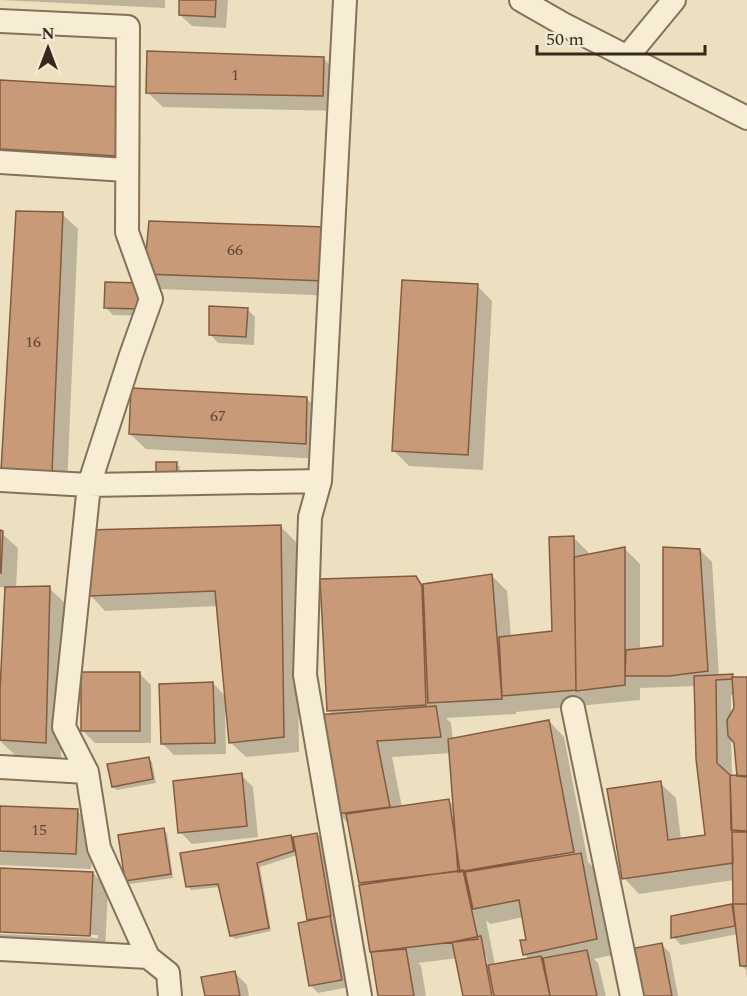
<svg xmlns="http://www.w3.org/2000/svg" width="747" height="996" viewBox="0 0 747 996" font-family="Spectral,serif">
  <rect width="100%" height="100%" fill="#ece0c1"/>
  <path fill="#0003" fill-rule="evenodd" d="M0,0H165V8Z
    M181,0H228L226,28L192,26L180,15Z
    M323,58L339,74L338,111L163,107L147,92Z
    M0,82L120,159L0,152Z
    M62,214L78,229L67,487L18,486Z
    M324,229L339,296L161,289L145,273Z
    M106,283L147,316L113,315L105,307Z
    M477,286L492,301L483,470L409,466L394,451Z
    M247,309L255,317L254,345L218,343L210,334Z
    M306,398L322,414L321,459L146,449L130,434Z
    M176,464L180,467L179,484L161,483Z
    M280,526L296,542L299,752L246,757L230,742L228,712L225,713L226,754L174,755L162,743L213,683L226,697L218,606L105,611L90,595Z
    M0,532L18,548L16,589L49,588L65,603L61,758L15,755L0,741L6,588L0,587Z
    M573,537L589,553V556L624,548L640,564V650L665,647L700,550L712,562L719,676L732,675L735,679L747,678V979L746,970L742,966L738,934L681,945L673,937L731,906L735,910L734,880L639,894L624,878L660,783L676,798L681,840L706,836L696,686L640,688V700L516,712V714L446,718L451,723L453,740L549,721L564,737L588,862L596,870L612,955L594,959L598,963L606,996H493L486,955H483L490,996H465L457,958L418,963L421,966L426,996H379L361,886H364L360,882L349,824L339,814L333,715L329,711L416,577L424,586L492,576L507,591L511,637L554,632ZM731,695H734L735,709L731,716ZM731,737L736,743L739,777H732ZM450,753L454,806L449,801L402,807L392,757ZM524,917L528,941H522L525,955L530,960L495,965L486,920L490,924Z
    M139,673L151,685V743H95L83,731Z
    M148,758L152,762L156,783L117,790L113,787Z
    M241,775L253,787L258,837L192,844L180,832Z
    M0,808L77,811L93,826L91,869L0,865Z
    M163,830L167,833L173,878L130,884L126,880Z
    M317,834L325,842L349,987L318,993L310,985L309,922L297,855L260,867L271,931L235,939L231,936L220,887L191,890L188,886L290,836L293,839Z
    M0,869L93,873L108,889L105,951L0,946V934L98,938V935L0,931Z
    M662,945L670,953L678,996H645Z
    M235,973L247,985L249,996H206Z"/>
  <path fill="#c99a78" stroke="#835b40" stroke-width="1.5" d="M179,0H216L215,17L179,15Z
    M147,51L324,57L323,96L146,93Z
    M0,80L121,87L117,156L0,149Z
    M16,211L63,212L52,472L1,471Z
    M149,221L325,227L324,281L144,274Z
    M402,280L478,284L468,455L392,451Z
    M105,282L141,283L140,309L104,308Z
    M209,306L248,308L246,337L209,335Z
    M131,388L307,397L306,444L129,434Z
    M156,462H177L176,481L156,480Z
    M281,525L284,737L229,743L215,591L88,596L86,530Z
    M0,530L3,531L1,573H0Z
    M574,536L576,690L502,696L499,637L552,631L549,537Z
    M625,547V685L576,691L574,557Z
    M663,547L700,549L708,671L669,676H625L626,650L663,646Z
    M492,574L502,699L428,703L423,584Z
    M416,576L422,586L426,705L327,711L320,579Z
    M50,586L46,743L0,740V690L5,587Z
    M81,672H140V731H81Z
    M733,674L732,679L716,680L717,763L730,775L733,863L622,879L607,789L661,781L668,840L705,835L696,759L694,676Z
    M732,677H747V777L737,776L734,743L728,736L727,720L734,708Z
    M213,682L215,743L161,744L159,684Z
    M436,706L441,737L377,741L390,807L337,814L317,715Z
    M549,720L574,852L458,872L448,739Z
    M149,757L153,779L112,787L107,764Z
    M242,773L247,826L178,833L173,781Z
    M730,775L747,776V831L731,830Z
    M449,799L460,871L359,883L346,814Z
    M0,806L78,809L76,854L0,851Z
    M164,828L171,874L125,881L118,835Z
    M732,832H747V904H733Z
    M317,833L331,916L307,920L293,837Z
    M291,835L294,851L257,863L269,928L230,936L218,884L186,887L180,853Z
    M581,853L597,939L523,955L520,940H526L519,900L473,909L465,872Z
    M0,868L93,872L90,936L0,932Z
    M463,870L478,939L370,952L359,885Z
    M732,904L735,926L671,938V916Z
    M733,904H747V966H740Z
    M330,916L342,980L309,986L298,923Z
    M481,936L492,996H463L452,942Z
    M662,943L672,996H643L635,948Z
    M406,949L414,996H378L371,952Z
    M587,950L597,996H550L543,958Z
    M541,956L550,996H494L488,965Z
    M235,971L240,996H205L201,977Z"/>
  <g fill="none" stroke-linecap="round" stroke-linejoin="round">
    <g stroke="#857159" stroke-width="26">
      <path id="minor" d="M345,0L320,481L310,517L305,675L360,996
        M521,0L563,24L747,118
        M0,21L128,27L127,232L151,299L131,355L89,485L320,481
        M627,57L674,0
        M0,162L126,170
        M0,480L89,485L64,727L87,772L99,848L148,957
        M573,708L632,996
        M0,767L87,772
        M0,949L148,957L168,973L170,996"/>
    </g>
    <use href="#minor" stroke="#f7edd4" stroke-width="22"/>
  </g>
  <g text-anchor="middle" dominant-baseline="central" stroke-width="5" stroke-linejoin="round" paint-order="stroke">
    <g font-size="16" fill="#5a4534">
      <text x="235" y="75">1</text>
      <text x="235" y="250">66</text>
      <text x="33" y="342">16</text>
      <text x="218" y="416">67</text>
      <text x="39" y="830">15</text>
    </g>
  </g>
  <g transform="translate(48 48)" stroke="#f4ead1" stroke-width="4.5" paint-order="stroke">
  <path d="M0-4.5L10 22L0 15L-10 22Z" fill="#35291d"/>
  <text y="-9" font-size="16" font-weight="bold" text-anchor="middle" fill="#35291d">N</text>
  </g>
  <path d="M537 45v9h168v-9" fill="none" stroke="#35291d" stroke-width="3"/>
  <text x="546" y="45" font-size="18" fill="#35291d" stroke="#f4ead1" stroke-width="4.5" paint-order="stroke">50 m</text>
</svg>
